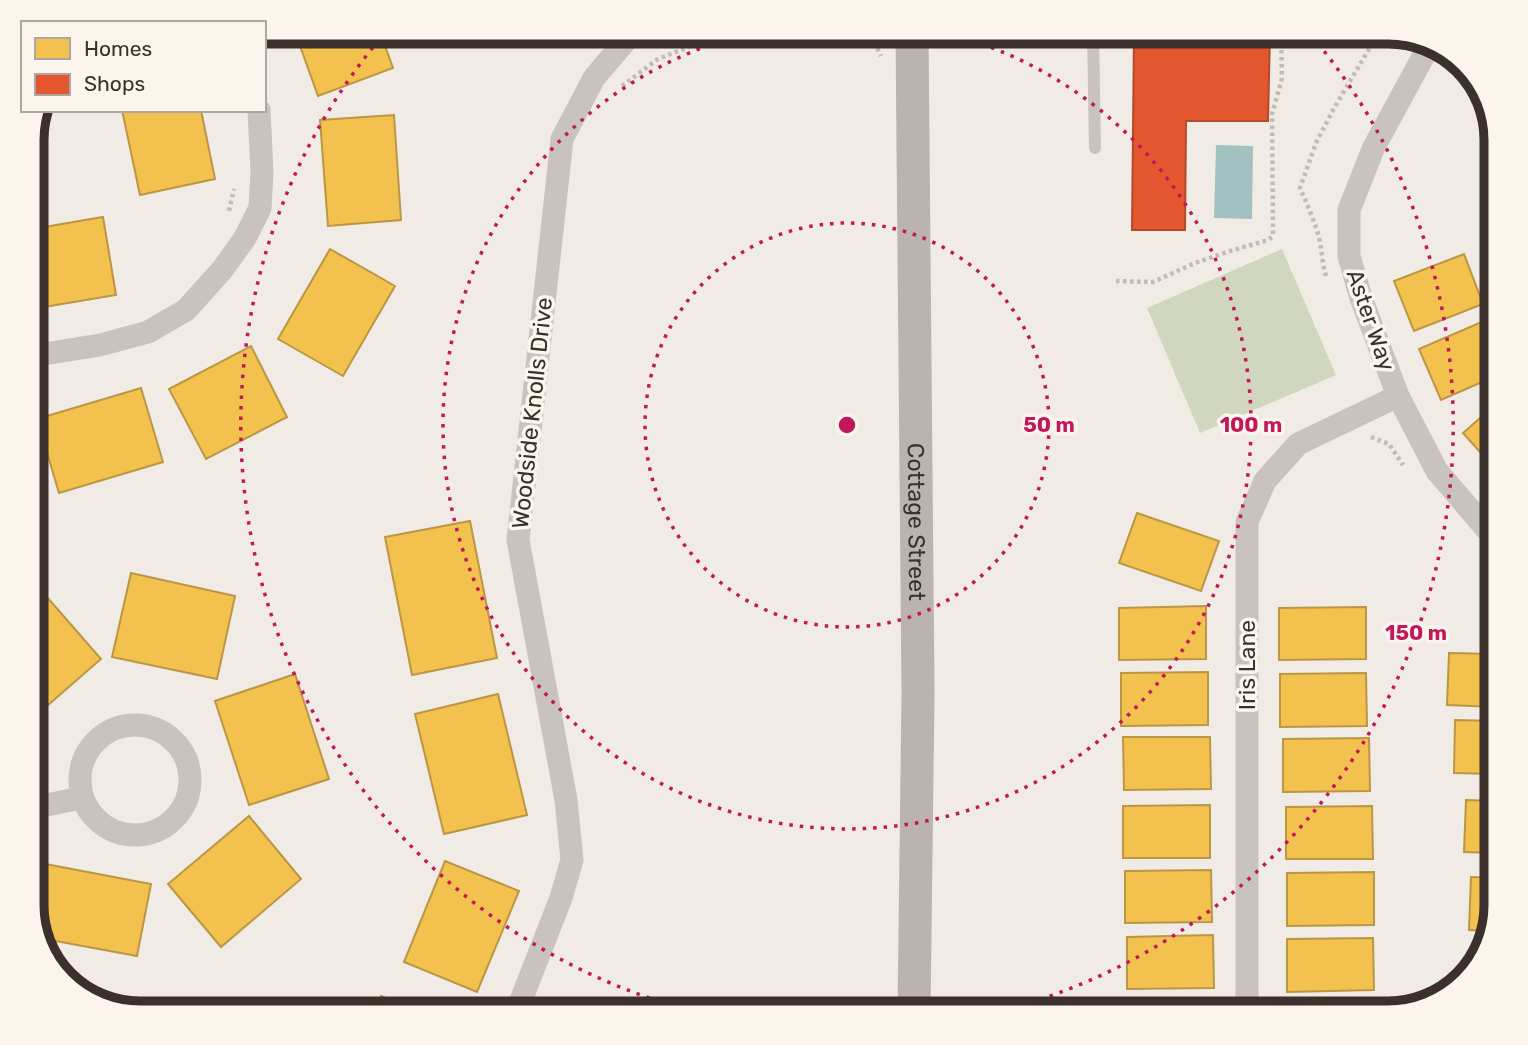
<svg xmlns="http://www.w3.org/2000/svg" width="1528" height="1045" viewBox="0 0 1528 1045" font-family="Rubik,sans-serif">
  <rect width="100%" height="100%" fill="#f0ebe5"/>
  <path fill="#d1d6bf" d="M1282,249L1336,375L1200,433L1147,308Z"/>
  <path fill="#a1c2c1" d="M1216,145L1253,146L1252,219L1214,218Z"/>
  <path fill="#f2c14e" stroke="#bb9644" stroke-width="2" d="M295,32H380L393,68L318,96Z
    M122,110H201L215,179L140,195Z
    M394,115L401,220L328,226L320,120Z
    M103,217L116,295L32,309V229Z
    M330,249L395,286L343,376L278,339Z
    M1464,254L1483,304L1414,331L1394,281Z
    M1493,317L1496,325V376L1441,400L1419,349Z
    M251,346L287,417L206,459L169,389Z
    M141,388L163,462L59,493L37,419Z
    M1496,404V470L1463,433Z
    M1137,513L1219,541L1201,591L1119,563Z
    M470,521L497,658L412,675L385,537Z
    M131,573L235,596L217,679L112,657Z
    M46,596L101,659L32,719V608Z
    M1206,606V659L1119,660V608Z
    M1366,607V659L1279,660V608Z
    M1449,653L1496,654V707L1447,705Z
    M1208,672V725L1121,726V673Z
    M1366,673L1367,726L1280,727V674Z
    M295,674L329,779L249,805L215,701Z
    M498,694L527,815L444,834L415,714Z
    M1455,720L1496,721V774L1454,773Z
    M1123,737H1210L1211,789L1124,790Z
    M1369,738L1370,791L1283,792V739Z
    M1466,800L1496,801V853L1464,852Z
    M1210,805V858H1123V806Z
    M1372,806L1373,859H1286V807Z
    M249,816L301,879L221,947L168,884Z
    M445,861L519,891L477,992L404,962Z
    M35,862L151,884L137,956L39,938L32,912V881Z
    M1211,870L1212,922L1125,923V871Z
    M1374,872V925L1287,926V873Z
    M1471,877L1496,878V906L1489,931L1469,930Z
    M1213,935L1214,988L1127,989V937Z
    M1373,938L1374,990L1287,992V939Z
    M381,996L419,1013H373Z
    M1213,1001V1013H1126V1002Z
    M1381,1007V1013H1294V1008Z"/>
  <path fill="#e4572e" stroke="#b14b2d" stroke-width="2" d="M1134,32H1270L1268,121H1186L1185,230H1132Z"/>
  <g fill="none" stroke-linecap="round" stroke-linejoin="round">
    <path stroke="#c2bbb6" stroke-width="4.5" stroke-dasharray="3.5 3.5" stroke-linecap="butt" d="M856,32C870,34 875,43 881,56
      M622,86L658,59L696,44L750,33L793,32
      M229,211L234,189
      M1326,276C1322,263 1322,250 1319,237C1314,220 1307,204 1300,188L1316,143L1333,110L1379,32
      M1116,281L1153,282L1195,263L1230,251L1268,240L1273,236L1272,114L1282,78L1281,32
      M1371,437L1389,444L1403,465"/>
    <path stroke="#c9c3be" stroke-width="12" d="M1093,32L1095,148"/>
    <path stroke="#c9c3be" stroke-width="23" d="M1430,44L1373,149L1349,210V256L1361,298L1398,396L1437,471L1496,540
      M32,356L100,345L148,332L186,310L222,270L245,238L260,208L262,172L259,110
      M80 780a55 55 0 1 1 110 0a55 55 0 1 1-110 0Z
      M32,808L81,798
      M516,1013L561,898L572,860L566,800L518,540L562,139L594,78L633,32
      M1247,1013V522L1265,481L1298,444L1398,396"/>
    <path stroke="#bab3ae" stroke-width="33" id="s1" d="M912,32L918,693L914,1013"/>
  </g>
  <g fill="none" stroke="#c2185b" stroke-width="3.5" stroke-dasharray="3.5 7">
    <circle cx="847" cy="425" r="202"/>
    <path d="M941 32A404 404 0 1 1 753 32"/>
    <path d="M700 1013A606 606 0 0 1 383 35M1311 35A606 606 0 0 1 994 1013"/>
  </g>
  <g text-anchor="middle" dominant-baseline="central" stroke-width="7" stroke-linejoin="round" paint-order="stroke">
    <g font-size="23" fill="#3b302b" stroke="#fbf5ee">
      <text transform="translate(1371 320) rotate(71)">Aster Way</text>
      <text transform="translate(532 413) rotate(-84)">Woodside Knolls Drive</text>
      <text stroke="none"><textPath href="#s1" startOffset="490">Cottage Street</textPath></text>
      <text transform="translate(1247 665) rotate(-90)">Iris Lane</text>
    </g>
  </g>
  <path d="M0 0H1528V1045H0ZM140 44H1388A96 96 0 0 1 1484 140V905A96 96 0 0 1 1388 1001H140A96 96 0 0 1 44 905V140A96 96 0 0 1 140 44Z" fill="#fbf5ee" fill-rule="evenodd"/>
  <path fill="none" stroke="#3b302b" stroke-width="9" d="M140 44H1388A96 96 0 0 1 1484 140V905A96 96 0 0 1 1388 1001H140A96 96 0 0 1 44 905V140A96 96 0 0 1 140 44Z"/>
  <circle cx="847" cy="425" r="10" fill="#c2185b" stroke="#fbf5ee" stroke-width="3.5"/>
  <g font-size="21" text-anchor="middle" font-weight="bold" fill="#c2185b" stroke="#fbf5ee" stroke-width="7" stroke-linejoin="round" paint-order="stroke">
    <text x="1049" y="432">50 m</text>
    <text x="1251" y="432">100 m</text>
    <text x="1416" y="640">150 m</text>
  </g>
  <rect x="21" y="21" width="245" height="91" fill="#fbf5ee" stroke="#aea6a0" stroke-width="2"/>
  <rect x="35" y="38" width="35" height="21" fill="#f2c14e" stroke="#aea6a0" stroke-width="2"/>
  <text x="84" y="56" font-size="21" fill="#3b302b">Homes</text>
  <rect x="35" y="74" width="35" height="21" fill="#e4572e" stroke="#aea6a0" stroke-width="2"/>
  <text x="84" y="91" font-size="21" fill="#3b302b">Shops</text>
</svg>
